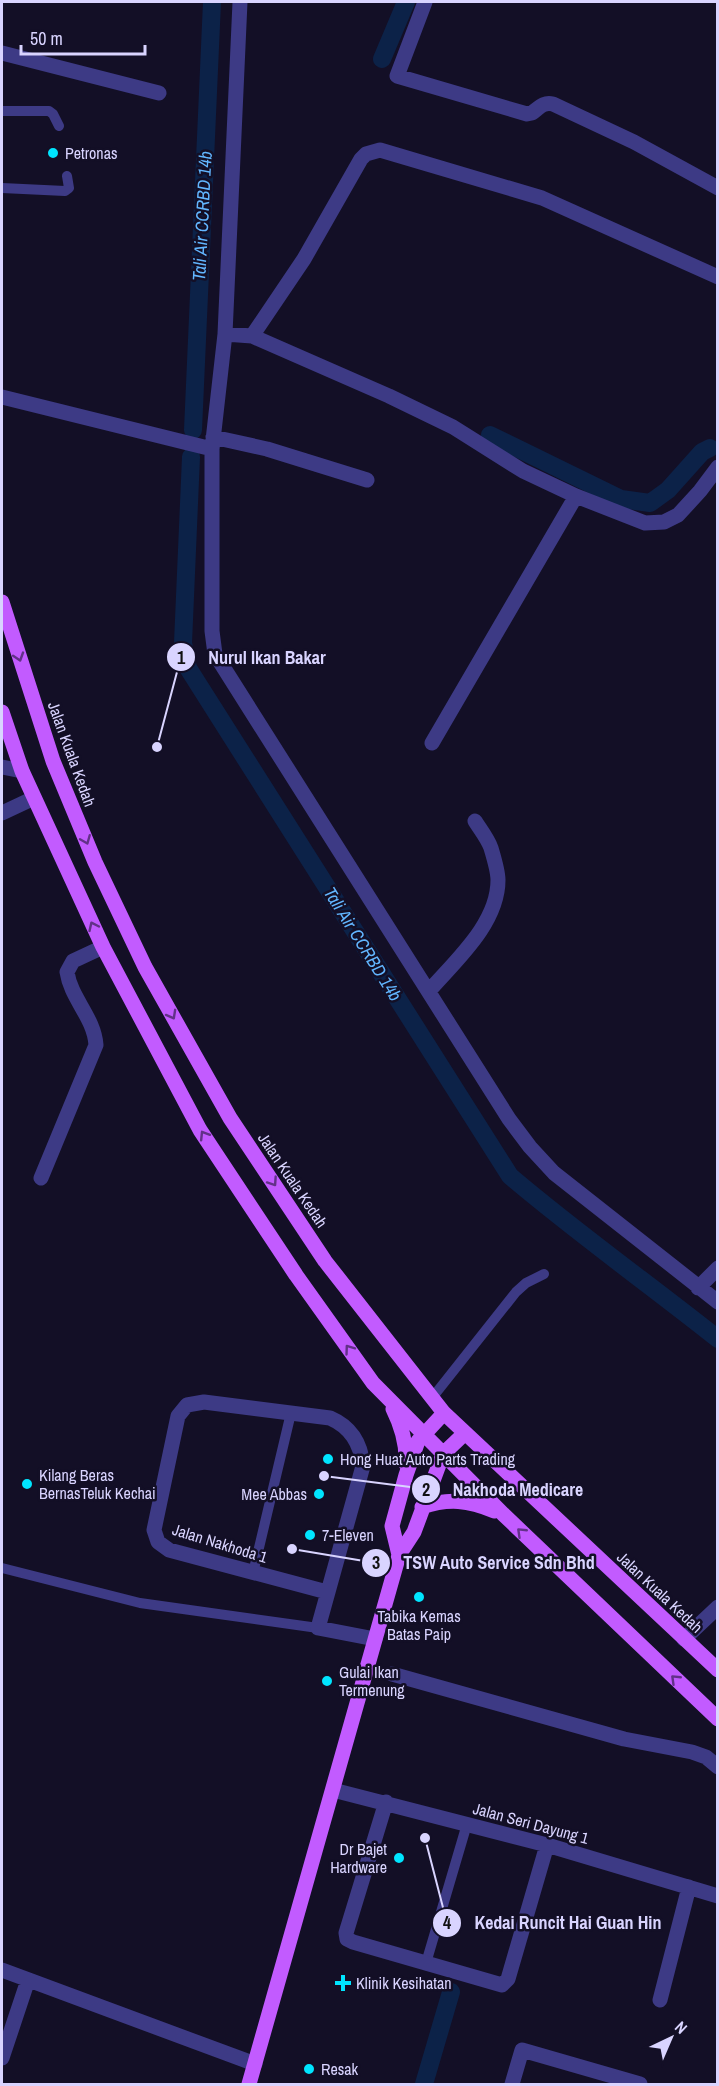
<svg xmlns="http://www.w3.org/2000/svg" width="719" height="2086" viewBox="0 0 719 2086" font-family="'Archivo Narrow',sans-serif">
  <rect width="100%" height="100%" fill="#130f26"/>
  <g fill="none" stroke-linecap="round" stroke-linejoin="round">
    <path stroke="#0c2248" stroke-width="18" d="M382,59L406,2
      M193,430L212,2
      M490,435L621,499L650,503L668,490L702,452L710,448
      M191,457L183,643L188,668L510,1176C577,1233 649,1284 718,1339
      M424,2084L451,1992"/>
    <path stroke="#3d3a85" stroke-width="10" d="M2,111H49L53,114L59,126
      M2,188L65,191L69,188L67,176
      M432,1398L516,1292L526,1283L544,1274
      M2,1568L140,1603L318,1628
      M253,1573L291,1413
      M426,1963L467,1824"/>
    <path stroke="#3d3a85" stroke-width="15" d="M240,2L225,334L212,449V631L215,654L509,1119L530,1147L554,1173L718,1302
      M425,2L397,76L527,114L532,113C540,107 543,102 553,104L634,142L718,188
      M2,53L159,93
      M225,334L252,336L389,396L453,427L523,471L576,496L645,523L664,522L678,515L700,491L718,467
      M252,336L304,259L361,159L366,154L380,150L542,198L718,277
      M2,397L212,449
      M213,437L267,449L367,480
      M432,743L576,496
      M2,767L22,771
      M2,813L34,798
      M429,991C455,961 498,924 498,880C498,871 494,858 491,848C488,839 480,829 475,821
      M41,1178L96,1045C94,1017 71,999 67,972L73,961L103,947
      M698,1288L718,1268
      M327,1592L169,1550L158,1542L154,1530L178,1416L187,1405L204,1402L330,1418C351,1427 361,1444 363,1466L318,1628L375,1639
      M684,1639L718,1607
      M392,1674L624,1739L692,1752L706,1757L718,1767
      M333,1790L547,1845L718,1896
      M386,1802L346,1933L347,1939L353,1942L502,1985L508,1979L547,1845
      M2,1970L255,2064
      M660,2000L689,1887
      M2,2058L28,1980
      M512,2084L522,2050L640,2084"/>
    <path stroke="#c25bff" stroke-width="15" d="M2,602L53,761L95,862L145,967L230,1118L325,1261L444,1413L718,1670
      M2,712L22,771L103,947L200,1130L296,1275L373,1383L503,1514L718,1719
      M393,1409C402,1427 407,1444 406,1464
      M422,1507C448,1498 469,1500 494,1511
      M399,1555L392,1526L406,1475L418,1441L444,1413
      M249,2084L399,1555L414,1532L443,1454L465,1433"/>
  </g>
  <defs><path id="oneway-chevron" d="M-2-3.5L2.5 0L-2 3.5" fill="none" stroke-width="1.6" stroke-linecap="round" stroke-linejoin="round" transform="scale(1.5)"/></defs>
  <g stroke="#623188">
    <use href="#oneway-chevron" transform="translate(19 657) rotate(72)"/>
    <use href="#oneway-chevron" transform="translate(86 840) rotate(68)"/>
    <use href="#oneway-chevron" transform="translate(93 926) rotate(-115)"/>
    <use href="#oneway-chevron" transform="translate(172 1015) rotate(61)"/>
    <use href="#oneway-chevron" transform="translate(204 1135) rotate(-122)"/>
    <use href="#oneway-chevron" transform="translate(273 1182) rotate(56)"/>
    <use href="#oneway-chevron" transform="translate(349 1349) rotate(-126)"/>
    <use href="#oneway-chevron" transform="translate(521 1532) rotate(-136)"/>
    <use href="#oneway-chevron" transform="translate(675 1679) rotate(-136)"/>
  </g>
  <g fill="#00e5ff" stroke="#130f26" stroke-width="2">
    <circle cx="53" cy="153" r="6"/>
    <circle cx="328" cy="1459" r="6"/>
    <circle cx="27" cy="1484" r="6"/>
    <circle cx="319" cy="1494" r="6"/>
    <circle cx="310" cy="1535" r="6"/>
    <circle cx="419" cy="1597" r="6"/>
    <circle cx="327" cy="1681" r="6"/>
    <circle cx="399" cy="1858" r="6"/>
    <path d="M340 1974h6v6h6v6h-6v6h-6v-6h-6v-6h6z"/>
    <circle cx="309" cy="2069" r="6"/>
  </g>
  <g text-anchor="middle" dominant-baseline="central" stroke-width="5" stroke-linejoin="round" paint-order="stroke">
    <g font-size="16" fill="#d9d4ff" stroke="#130f26" text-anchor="start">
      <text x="65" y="153">Petronas</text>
      <text x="340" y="1459">Hong Huat Auto Parts Trading</text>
      <text x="39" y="1475">Kilang Beras<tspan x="39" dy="18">BernasTeluk Kechai</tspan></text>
      <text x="307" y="1494" text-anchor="end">Mee Abbas</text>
      <text x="322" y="1535">7-Eleven</text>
      <text x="419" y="1616" text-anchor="middle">Tabika Kemas<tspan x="419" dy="18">Batas Paip</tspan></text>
      <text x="339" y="1672">Gulai Ikan<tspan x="339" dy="18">Termenung</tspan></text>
      <text x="387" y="1849" text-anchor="end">Dr Bajet<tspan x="387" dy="18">Hardware</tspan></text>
      <text x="356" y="1983">Klinik Kesihatan</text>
      <text x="321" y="2069">Resak</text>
    </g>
    <g font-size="16" fill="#d9d4ff" stroke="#130f26">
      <text transform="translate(72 754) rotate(70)">Jalan Kuala Kedah</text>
      <text transform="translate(293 1180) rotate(56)">Jalan Kuala Kedah</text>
      <text transform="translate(220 1543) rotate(17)">Jalan Nakhoda 1</text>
      <text transform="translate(660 1592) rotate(43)">Jalan Kuala Kedah</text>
      <text transform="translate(531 1823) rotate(15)">Jalan Seri Dayung 1</text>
    </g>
    <g font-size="18" font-style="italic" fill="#62b6ff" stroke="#130f26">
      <text transform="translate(202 216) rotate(-87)">Tali Air CCRBD 14b</text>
      <text transform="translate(363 944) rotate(58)">Tali Air CCRBD 14b</text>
    </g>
  </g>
  <path fill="none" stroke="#d9d4ff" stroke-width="2" d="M157 747L181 657M324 1476L426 1489M292 1549L376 1563M425 1838L447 1923"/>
  <g fill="#d9d4ff" stroke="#130f26" stroke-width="2">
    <circle cx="157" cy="747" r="6"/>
    <circle cx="324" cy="1476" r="6"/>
    <circle cx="292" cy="1549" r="6"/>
    <circle cx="425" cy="1838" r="6"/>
    <circle cx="181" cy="657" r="15"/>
    <circle cx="426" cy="1489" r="15"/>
    <circle cx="376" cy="1563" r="15"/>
    <circle cx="447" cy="1923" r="15"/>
  </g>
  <g font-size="18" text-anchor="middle" font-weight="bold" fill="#111">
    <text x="181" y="664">1</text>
    <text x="426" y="1496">2</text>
    <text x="376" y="1569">3</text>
    <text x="447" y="1929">4</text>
  </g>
  <g font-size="18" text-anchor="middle" font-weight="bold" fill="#d9d4ff" stroke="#130f26" stroke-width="5" stroke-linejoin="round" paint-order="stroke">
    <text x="267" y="664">Nurul Ikan Bakar</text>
    <text x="518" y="1496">Nakhoda Medicare</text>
    <text x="499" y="1569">TSW Auto Service Sdn Bhd</text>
    <text x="568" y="1929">Kedai Runcit Hai Guan Hin</text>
  </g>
  <rect width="719" height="2086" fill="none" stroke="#d9d4ff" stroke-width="6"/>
  <g transform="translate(671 2038) rotate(44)" stroke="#130f26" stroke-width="4.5" paint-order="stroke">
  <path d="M0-4.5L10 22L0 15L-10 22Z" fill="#d9d4ff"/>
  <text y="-9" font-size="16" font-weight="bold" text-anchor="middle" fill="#d9d4ff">N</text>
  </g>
  <path d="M21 45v9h124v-9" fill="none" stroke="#d9d4ff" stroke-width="3"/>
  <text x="30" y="45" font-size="18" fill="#d9d4ff" stroke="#130f26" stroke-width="4.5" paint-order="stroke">50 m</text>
</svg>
